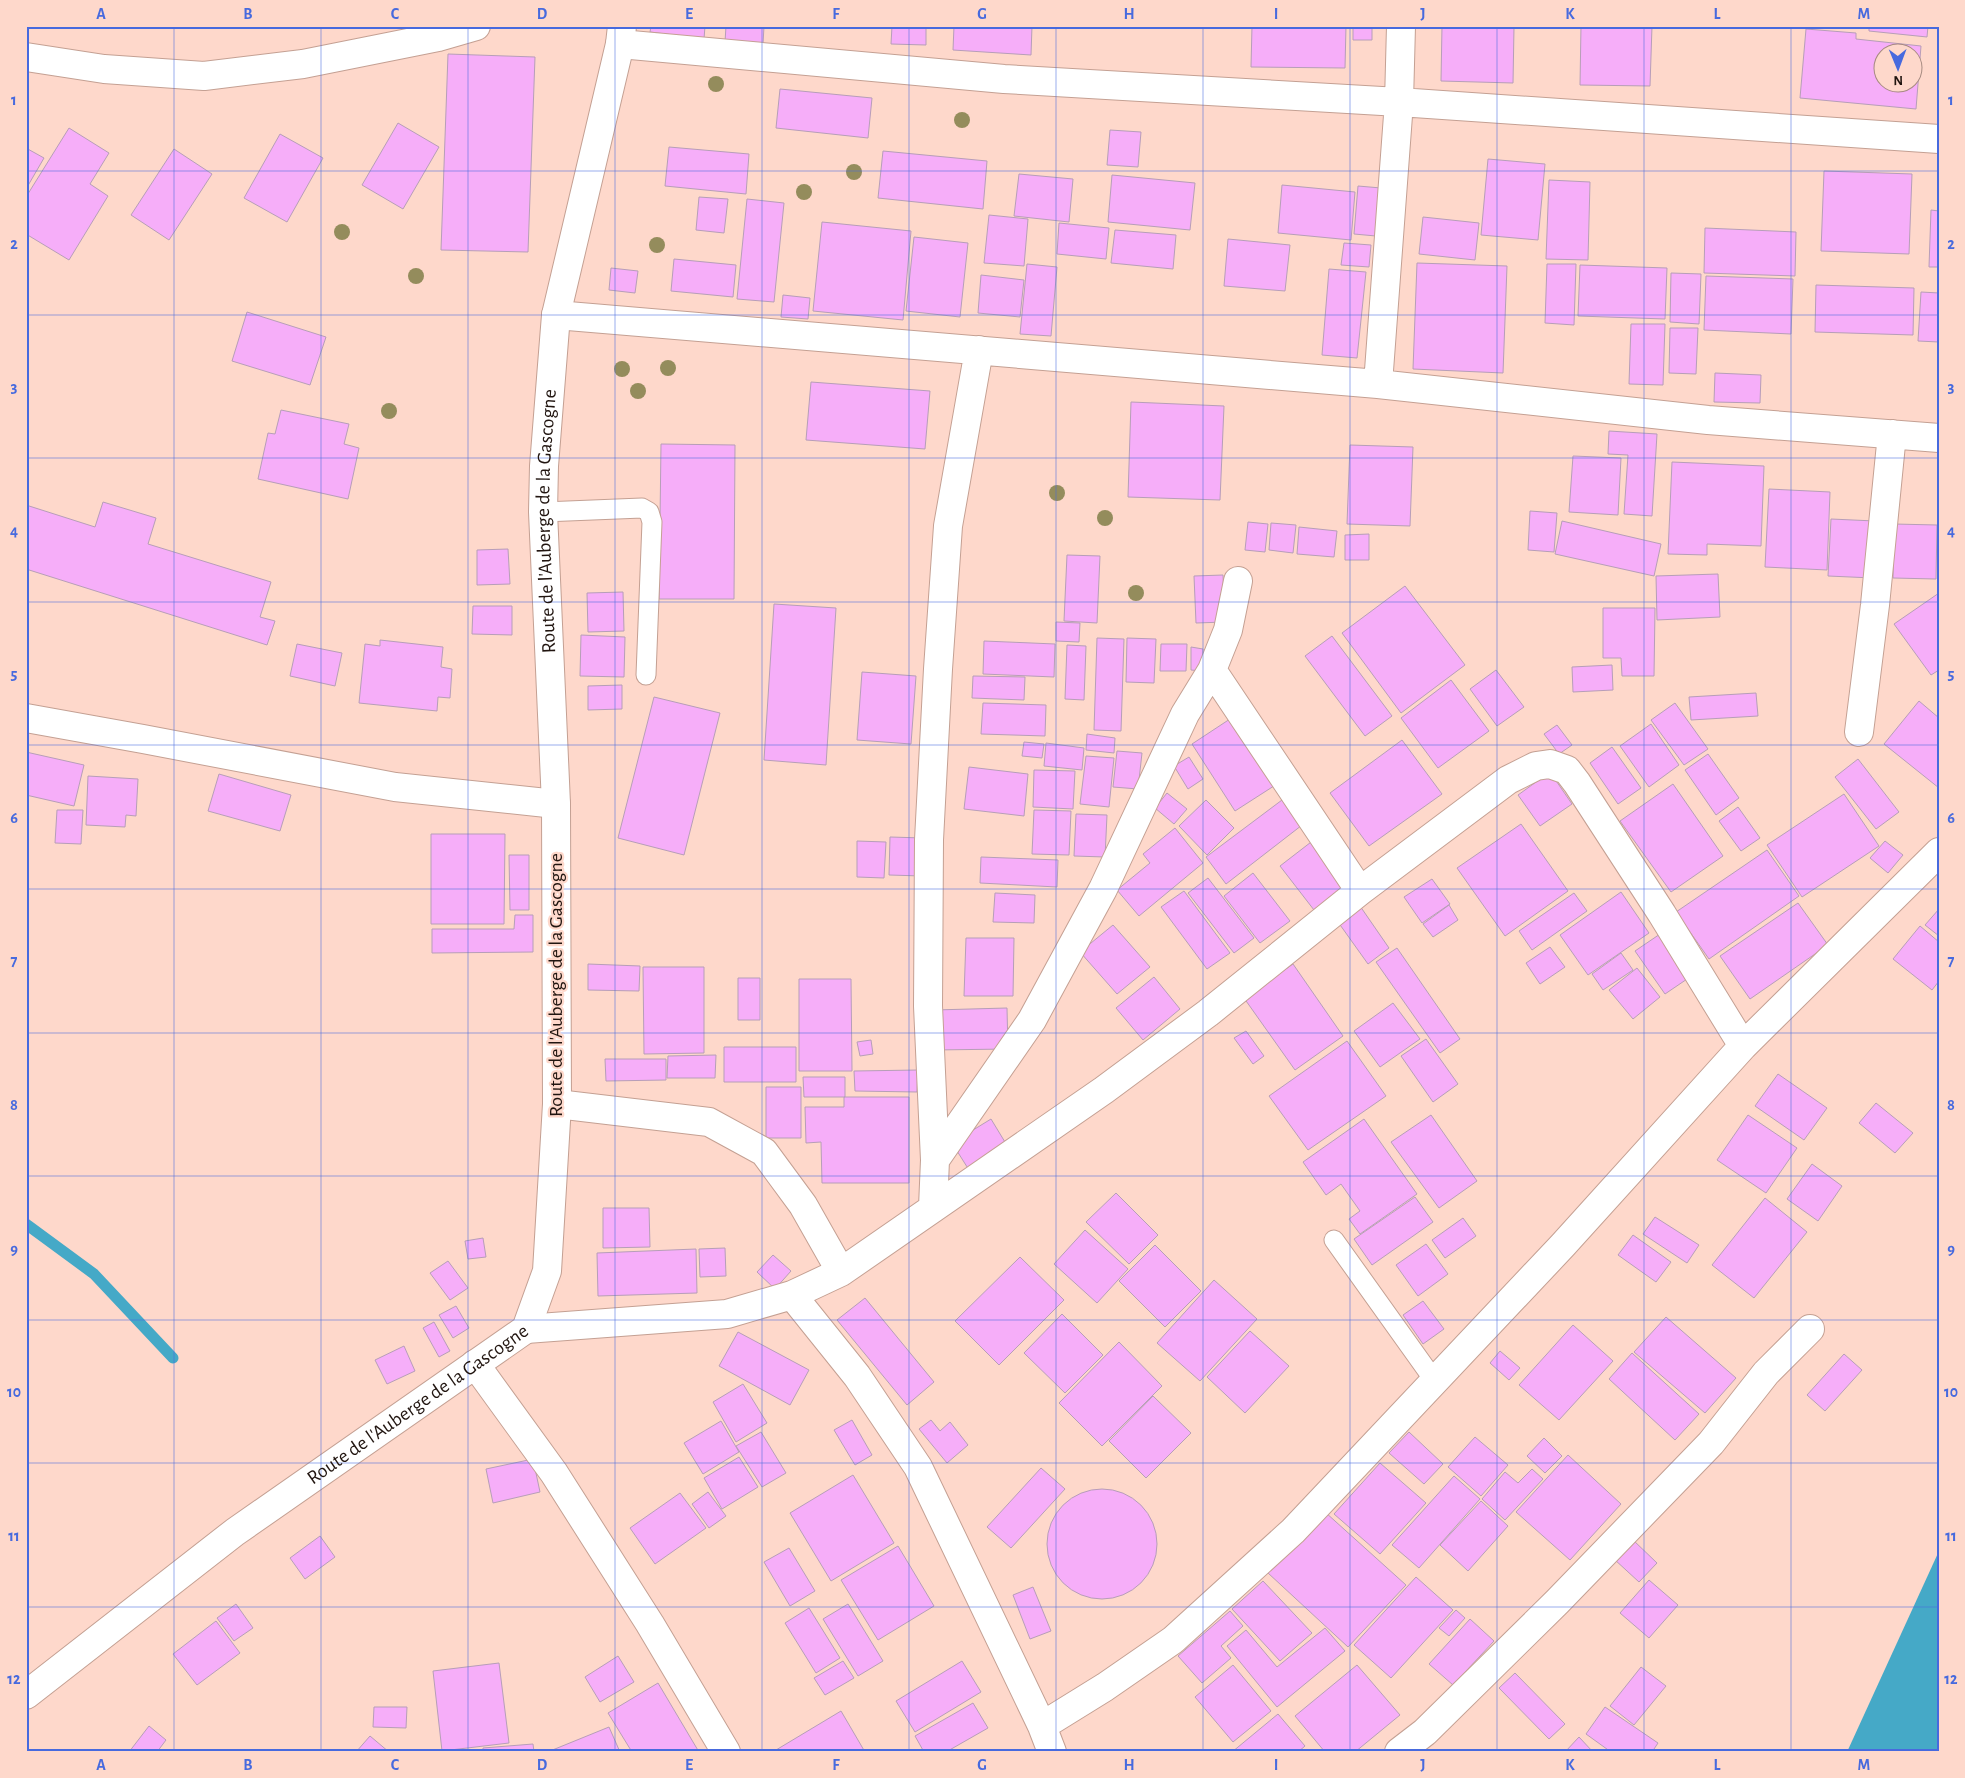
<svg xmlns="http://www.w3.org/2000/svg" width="1965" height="1778" viewBox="0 0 1965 1778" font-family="'Alegreya Sans',sans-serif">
  <rect width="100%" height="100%" fill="#fed8cb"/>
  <path fill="#45a9c7" d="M1939,1551V1752H1847Z"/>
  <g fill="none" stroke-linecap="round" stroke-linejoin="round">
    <path stroke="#45a9c7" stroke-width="11" d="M26,1224L94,1274L173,1358"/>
  </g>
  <path fill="#f6aef9" stroke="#b79eb8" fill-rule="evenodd" d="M651,26H705L704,39L650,32Z
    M726,26H764L763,44L725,42Z
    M892,26H926V45L891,44Z
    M954,26H1032L1031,55L953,50Z
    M1252,26H1346L1345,68L1251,67Z
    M1353,26H1372V40H1353Z
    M1442,26H1525L1514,27L1513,83L1441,81Z
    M1581,26H1652L1650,86L1580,85Z
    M1869,26H1928L1927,37L1869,31Z
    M1806,29L1856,33V39L1921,46L1916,109L1800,98ZM1882,52H1912V82H1882Z
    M448,54L535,57L528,252L441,250Z
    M780,89L872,98L868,138L776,128Z
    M398,123L439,147L403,209L362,185Z
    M69,128L109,153L90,184L108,196L69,260L26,234V197Z
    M1110,130L1141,132L1138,167L1107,165Z
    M280,134L323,158L287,222L244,198Z
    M669,147L749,154L746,194L665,186Z
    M26,148L44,158L26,189Z
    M174,149L212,174L169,240L131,215Z
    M883,151L987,161L983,209L878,198Z
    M1488,159L1545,164L1538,240L1481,235Z
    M1824,171L1912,174L1909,254L1821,251Z
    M1019,174L1073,179L1069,222L1014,216Z
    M1112,175L1195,183L1190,230L1108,222Z
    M1549,180L1590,182L1588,260L1546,259Z
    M1282,185L1355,192L1351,240L1278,233Z
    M1358,186L1381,188L1376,236L1354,234Z
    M699,197L728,199L724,233L696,230Z
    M747,199L784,203L774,302L737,299Z
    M1931,210L1939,211V267H1929Z
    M989,215L1028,219L1024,266L984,263Z
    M1423,217L1479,223L1475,260L1419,254Z
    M822,222L911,231L903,320L813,311Z
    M1059,223L1109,228L1106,259L1057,254Z
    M1705,228L1796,232L1795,276L1704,273Z
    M1115,230L1176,235L1173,269L1111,263Z
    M914,237L968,243L960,317L906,311Z
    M1228,239L1290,245L1285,291L1224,286Z
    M1344,243L1371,245L1369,267L1341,265Z
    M674,259L736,265L733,297L671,291Z
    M1417,263L1507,266L1503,373L1413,369Z
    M1027,264L1057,267L1051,336L1020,334Z
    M1547,264H1576L1574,325L1545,323Z
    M1580,265L1667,268L1665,319L1578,316Z
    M611,268L638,271L635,293L609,290Z
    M1329,269L1366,272L1357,358L1322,355Z
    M1671,273L1701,274L1699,324L1670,322Z
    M981,275L1024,280L1020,317L978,313Z
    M1706,276L1793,279L1791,334L1704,330Z
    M1816,285L1914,288L1913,335L1815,332Z
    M1921,292L1939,293V342L1918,341Z
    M783,295L810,298L808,319L781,317Z
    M247,312L326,337L310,385L232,361Z
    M1631,324H1665L1663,385L1629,384Z
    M1670,328H1698L1696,374L1669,373Z
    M1715,373L1761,375L1760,403L1714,402Z
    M811,382L930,391L925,449L806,440Z
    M1131,402L1224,406L1220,500L1128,497Z
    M281,410L349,424L344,444L359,448L348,499L258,479L268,433L275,434Z
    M1609,431L1657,434L1652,516L1624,514L1628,455L1608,454Z
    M661,444L735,445L734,599H659Z
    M1350,445L1413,447L1410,526L1347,524Z
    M1573,456L1621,458L1618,515L1569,512Z
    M1672,462L1764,466L1761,546L1707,544V555L1668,554Z
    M1769,489L1830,492L1827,570L1765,567Z
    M103,502L156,518L148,544L271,582L260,617L275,621L267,645L26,569V505L95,527Z
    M1530,511L1557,513L1554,552L1528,550Z
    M1831,519L1875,521L1873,578L1828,576Z
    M1562,521L1661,544L1654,576L1555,554Z
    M1248,522L1268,524L1265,552L1245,550Z
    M1271,523L1296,525L1293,553L1269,550Z
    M1894,524L1937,525L1936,579L1893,578Z
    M1299,527L1337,531L1334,557L1297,554Z
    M1369,534V560H1345V535Z
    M508,549L510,584L477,585V550Z
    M1067,555L1100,556L1097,623L1064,621Z
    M1718,574L1720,617L1657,620L1656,576Z
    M1223,575L1225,622L1196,623L1194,576Z
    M1405,586L1465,665L1401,713L1342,633Z
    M623,592L624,631L588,632L587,593Z
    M1939,593V670L1931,675L1894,624Z
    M774,604L836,608L826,765L764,760Z
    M473,606H512V635L472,634Z
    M1603,608H1655L1654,676H1622L1621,658H1603Z
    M1056,622L1080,623L1079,642L1056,641Z
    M581,635L625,637L624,677L580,676Z
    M1332,636L1392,716L1365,736L1305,656Z
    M1097,638L1124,639L1121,731L1094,730Z
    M1127,638L1156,639L1154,683L1126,682Z
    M380,640L443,647L441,667L452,669L450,698L438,697L437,711L359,703L365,644L380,646Z
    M984,641L1055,644L1054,677L983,674Z
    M297,644L342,653L335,686L290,676Z
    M1161,644H1187L1186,671H1160Z
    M1067,645L1086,646L1084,700L1065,699Z
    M1191,647L1203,649L1202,671L1191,670Z
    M1612,665L1613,690L1573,692L1572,667Z
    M1496,670L1524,707L1497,726L1470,689Z
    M862,672L916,676L911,744L857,740Z
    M973,676L1025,677L1024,700L972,698Z
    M1451,680L1489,731L1438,768L1401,718Z
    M622,685V709L588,710V686Z
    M1756,693L1758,716L1691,720L1689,697Z
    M654,697L720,713L684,855L618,838Z
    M1919,701L1939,718V788L1884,744Z
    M983,703L1046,705L1045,736L981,734Z
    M1675,703L1708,749L1684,765L1651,720Z
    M1233,717L1277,784L1235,811L1192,744Z
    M1651,724L1679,765L1649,787L1620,746Z
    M1557,725L1572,745L1559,754L1544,734Z
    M1087,734L1115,738L1114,753L1086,750Z
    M1402,740L1442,794L1369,846L1330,793Z
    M1024,742L1044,744L1042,758L1022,756Z
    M1046,743L1084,748L1082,770L1044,766Z
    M1612,747L1641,788L1618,804L1590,763Z
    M1117,751L1142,753L1138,789L1113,787Z
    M26,752L84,765L74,806L26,795Z
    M1708,754L1739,798L1716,815L1685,770Z
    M1086,756L1114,758L1109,807L1080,804Z
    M1189,757L1203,779L1188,789L1174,766Z
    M1858,759L1899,812L1876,829L1835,777Z
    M969,767L1028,774L1024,816L964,809Z
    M1034,770L1075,771L1073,809L1033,807Z
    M1550,772L1572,804L1540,826L1518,795Z
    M219,774L291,795L280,831L208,811Z
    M88,776L138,779L136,816L126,815L125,827L86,825Z
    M1673,784L1723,856L1671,892L1620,821Z
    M1167,793L1187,809L1174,824L1155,808Z
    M1844,794L1879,846L1802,897L1767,845Z
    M1286,797L1306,822L1226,884L1206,857Z
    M1206,800L1234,828L1207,855L1179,826Z
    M1738,807L1760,838L1741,851L1719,821Z
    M57,810H83L81,844L55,843Z
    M1034,810L1071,811L1069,855L1032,854Z
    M1076,814L1107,815L1105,857L1074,856Z
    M1521,824L1568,891L1505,936L1457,868Z
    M1175,828L1203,863L1139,916L1117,890L1150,863L1143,854Z
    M431,834H505L504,924H431Z
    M890,837L923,838L922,876L889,875Z
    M1315,839L1350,883L1314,910L1280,866Z
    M857,841L886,842L884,878L857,877Z
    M1885,841L1903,855L1888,873L1870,858Z
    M1767,850L1799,896L1709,959L1676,912Z
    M509,855H529V910H510Z
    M981,857L1058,860L1057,887L980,883Z
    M1253,873L1290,921L1260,943L1224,896Z
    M1208,878L1254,938L1234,953L1188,893Z
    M1432,879L1450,904L1422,923L1404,897Z
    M1184,891L1230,953L1207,969L1161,907Z
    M1621,892L1649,933L1588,975L1560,935Z
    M995,893L1035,895L1034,923L993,922Z
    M1574,893L1587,911L1532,950L1519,931Z
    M1798,903L1828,945L1750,999L1720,956Z
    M1449,905L1458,920L1433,937L1423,924Z
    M1360,906L1389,948L1368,964L1338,922Z
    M1939,909V936L1925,925Z
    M515,915H533V952L432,953V929H514Z
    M1113,925L1150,967L1117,994L1080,952Z
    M1920,926L1939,942V981L1932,990L1893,959Z
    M1663,932L1693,975L1665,994L1635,951Z
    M966,938H1014L1013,996H964Z
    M1550,947L1565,967L1540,984L1526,963Z
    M1397,948L1460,1039L1440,1053L1376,962Z
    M1621,953L1633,970L1603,990L1592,974Z
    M588,964L640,966L639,991L588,990Z
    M1293,964L1343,1036L1295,1070L1244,998Z
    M643,967H704V1053L644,1054Z
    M1637,968L1660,997L1633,1019L1609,990Z
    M1154,977L1180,1009L1143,1040L1116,1008Z
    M738,978H760V1020H738Z
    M799,979H851L852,1071H799Z
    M1393,1003L1420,1039L1380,1067L1354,1031Z
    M1007,1008L1008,1049L934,1050V1010Z
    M1246,1031L1264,1056L1253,1064L1234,1038Z
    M1426,1039L1458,1084L1433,1102L1401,1056Z
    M871,1040L873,1054L860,1056L857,1042Z
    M1347,1041L1386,1096L1308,1150L1269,1096Z
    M724,1047H796V1082H724Z
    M716,1055L715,1078H667L668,1056Z
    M605,1059H666V1080L606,1081Z
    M918,1070L917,1092L855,1091L854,1071Z
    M1778,1074L1827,1108L1804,1140L1755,1106Z
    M803,1077H845V1097H804Z
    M766,1087H801V1138H766Z
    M844,1097H909V1183H822L821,1142L806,1143L805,1107H844Z
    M1876,1103L1913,1133L1895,1153L1859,1123Z
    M1431,1115L1477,1181L1439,1208L1391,1142Z
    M1748,1115L1797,1148L1766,1193L1717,1160Z
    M991,1119L1008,1147L969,1170L952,1143Z
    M1364,1119L1417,1194L1360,1234L1349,1219L1360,1211L1341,1184L1326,1195L1303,1162Z
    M1812,1164L1842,1186L1818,1221L1787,1199Z
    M1116,1193L1158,1235L1129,1264L1086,1222Z
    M1415,1197L1433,1222L1372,1265L1354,1239Z
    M1765,1198L1807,1232L1754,1298L1712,1265Z
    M603,1208H649L650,1247L603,1248Z
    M1655,1217L1699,1245L1687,1263L1643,1234Z
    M1463,1218L1476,1236L1445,1258L1432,1240Z
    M1085,1230L1128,1269L1097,1303L1054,1264Z
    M1633,1235L1671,1262L1656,1282L1618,1255Z
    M483,1238L486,1257L468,1259L465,1241Z
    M1426,1244L1448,1274L1418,1296L1396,1265Z
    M1155,1245L1201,1291L1165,1327L1119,1281Z
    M725,1248L726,1276L700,1277L699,1249Z
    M696,1249L697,1293L598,1296L597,1253Z
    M773,1255L791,1271L775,1289L757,1272Z
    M1020,1257L1064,1300L999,1365L955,1321Z
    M448,1261L468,1288L450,1300L430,1273Z
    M1214,1280L1257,1319L1200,1381L1157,1343Z
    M865,1298L934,1382L907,1405L837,1320Z
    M1423,1301L1444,1329L1423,1344L1403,1315Z
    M456,1306L469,1328L453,1338L439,1315Z
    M1062,1314L1103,1355L1065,1393L1024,1353Z
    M1666,1317L1736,1378L1705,1413L1634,1352Z
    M434,1322L450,1351L439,1357L423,1328Z
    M1573,1325L1613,1361L1559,1420L1519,1385Z
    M1250,1331L1289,1366L1245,1413L1207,1377Z
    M738,1332L809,1370L790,1405L719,1366Z
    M1119,1342L1162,1386L1102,1446L1059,1403Z
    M404,1346L415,1371L387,1384L375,1360Z
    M1500,1351L1520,1368L1509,1380L1490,1363Z
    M1632,1353L1699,1414L1675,1440L1609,1379Z
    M1844,1354L1862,1370L1825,1411L1807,1395Z
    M743,1384L767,1423L736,1442L713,1402Z
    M1153,1396L1191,1433L1146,1478L1109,1441Z
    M852,1420L872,1455L855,1465L834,1430Z
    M931,1420L940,1431L950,1422L968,1445L947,1463L919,1429Z
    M721,1421L739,1452L703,1474L684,1443Z
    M761,1432L786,1473L762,1487L736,1446Z
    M1409,1432L1443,1464L1424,1484L1389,1453Z
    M1475,1437L1508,1465L1481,1496L1448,1467Z
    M1544,1438L1562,1456L1545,1473L1527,1456Z
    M1568,1455L1621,1504L1570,1560L1516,1512Z
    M739,1457L758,1487L722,1509L704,1478Z
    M533,1459L540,1492L493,1503L486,1469Z
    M1380,1463L1426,1503L1380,1554L1334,1514Z
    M1041,1468L1065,1489L1011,1548L987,1527Z
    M1532,1469L1543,1479L1505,1520L1482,1499L1505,1472L1518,1483Z
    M853,1475L894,1543L831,1581L790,1513Z
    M1454,1476L1480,1499L1419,1568L1392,1545Z
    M1047 1544a55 55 0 1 1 110 0a55 55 0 1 1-110 0Z
    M708,1492L726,1516L709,1528L692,1504Z
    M680,1493L706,1528L655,1564L630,1528Z
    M1481,1501L1508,1526L1468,1571L1440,1545Z
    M1325,1512L1406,1585L1348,1647L1268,1573Z
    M320,1536L335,1557L305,1579L290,1558Z
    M1632,1539L1657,1563L1639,1582L1614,1559Z
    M898,1546L934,1606L878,1640L841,1580Z
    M789,1548L815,1591L790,1606L764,1562Z
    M1416,1577L1453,1610L1391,1678L1354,1645Z
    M1649,1580L1678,1605L1649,1638L1620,1613Z
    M1263,1581L1312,1633L1280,1661L1232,1609Z
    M1033,1587L1051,1631L1030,1639L1013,1595Z
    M236,1604L253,1628L234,1641L217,1618Z
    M848,1604L883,1661L858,1676L823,1619Z
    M809,1608L840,1658L816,1673L785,1623Z
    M1456,1610L1465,1618L1449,1636L1439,1628Z
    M1230,1611L1243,1626L1221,1646L1231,1658L1202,1683L1178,1656Z
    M1470,1619L1494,1641L1453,1685L1429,1664Z
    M216,1621L240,1653L197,1685L173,1654Z
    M1325,1628L1345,1651L1277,1707L1227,1646L1246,1630L1277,1667Z
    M618,1656L634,1682L600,1702L585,1677Z
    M843,1661L854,1678L825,1695L814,1678Z
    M962,1661L981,1692L915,1732L896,1701Z
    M499,1663L509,1743L442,1751L433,1671Z
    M1233,1665L1271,1711L1233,1742L1195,1697Z
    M1357,1665L1400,1715L1355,1752H1325L1295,1716Z
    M1641,1667L1666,1686L1634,1725L1610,1706Z
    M1515,1673L1565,1724L1549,1739L1499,1688Z
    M658,1683L699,1752H632L608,1713Z
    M973,1703L988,1728L946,1752H924L915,1736Z
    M374,1707H407L406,1728L373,1727Z
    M1605,1707L1658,1743L1652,1752H1611L1586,1734Z
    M841,1711L865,1752H777L776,1750Z
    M1278,1714L1305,1746L1298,1752H1232Z
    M149,1726L166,1740L157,1752H129Z
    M609,1727L620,1752L550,1751Z
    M370,1736L389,1752H356Z
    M1579,1737L1593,1752H1565Z
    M533,1744L534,1752H483V1748Z"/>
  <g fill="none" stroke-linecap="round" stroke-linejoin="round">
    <g stroke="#c4a093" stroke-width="21">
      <path id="service" d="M543,512L642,508L649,512L652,522L646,675
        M1334,1240L1434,1380"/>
    </g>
    <g stroke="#c4a093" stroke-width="30">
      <path id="minor" d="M620,44L1004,79L1399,102L1939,139
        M26,57L104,69L204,76L303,64L438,37L476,26
        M556,315L1378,384L1708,420L1939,438
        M1378,384L1399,102L1401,26
        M1212,670L1360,891
        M26,718L143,739L395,787L556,804
        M1859,732L1875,605L1892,434
        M557,1104L709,1122L764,1152L803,1205L841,1272
        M935,1160L1032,1020L1103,889L1185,714L1212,670L1228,630L1238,581
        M933,1207L935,1160L928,1006L929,840L938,669L948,526L979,350
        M792,1295L857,1376L918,1467L1042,1726L1052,1752
        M526,1329L727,1314L792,1295L841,1272L1104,1090L1208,1013L1360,891L1508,780L1536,766L1550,764L1567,770L1577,783L1662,914L1743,1046
        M475,1364L554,1473L650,1624L726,1752
        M1042,1726L1105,1687L1173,1640L1293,1531L1563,1245L1743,1046L1939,852
        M1399,1752L1425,1732L1557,1602L1711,1443L1766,1373L1810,1329"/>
    </g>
    <g stroke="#c4a093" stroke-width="30">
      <g id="tertiary">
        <path id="s1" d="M26,1695L235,1532L526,1329L547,1271L557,1104L556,804L543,512L544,466L556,315L620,44L622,26"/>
      </g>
    </g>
    <use href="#service" stroke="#fff" stroke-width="19"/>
    <use href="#minor" stroke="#fff" stroke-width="28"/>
    <use href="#tertiary" stroke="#fff" stroke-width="28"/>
  </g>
  <g fill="#948c5c">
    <circle cx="716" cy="84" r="8"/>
    <circle cx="962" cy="120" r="8"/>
    <circle cx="854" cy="172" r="8"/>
    <circle cx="804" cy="192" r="8"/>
    <circle cx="342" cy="232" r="8"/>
    <circle cx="657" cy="245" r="8"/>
    <circle cx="416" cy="276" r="8"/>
    <circle cx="668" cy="368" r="8"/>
    <circle cx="622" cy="369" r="8"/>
    <circle cx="638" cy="391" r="8"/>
    <circle cx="389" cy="411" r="8"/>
    <circle cx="1057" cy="493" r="8"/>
    <circle cx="1105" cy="518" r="8"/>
    <circle cx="1136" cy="593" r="8"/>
  </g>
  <path fill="none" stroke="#476ade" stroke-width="1" stroke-opacity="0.55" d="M174,26V1752M321,26V1752M468,26V1752M615,26V1752M762,26V1752M909,26V1752M1056,26V1752M1203,26V1752M1350,26V1752M1497,26V1752M1644,26V1752M1791,26V1752M26,171H1939M26,315H1939M26,458H1939M26,602H1939M26,745H1939M26,889H1939M26,1033H1939M26,1176H1939M26,1320H1939M26,1463H1939M26,1607H1939"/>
  <g text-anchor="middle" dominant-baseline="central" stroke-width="4.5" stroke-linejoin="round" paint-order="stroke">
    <g font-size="20" fill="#211510" stroke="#fed8cb">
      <text stroke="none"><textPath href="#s1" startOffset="1432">Route de l'Auberge de la Gascogne</textPath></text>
      <text transform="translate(556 985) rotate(-90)">Route de l'Auberge de la Gascogne</text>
      <text stroke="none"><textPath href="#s1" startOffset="488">Route de l'Auberge de la Gascogne</textPath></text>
    </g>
  </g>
  <rect width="1965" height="1778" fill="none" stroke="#fed8cb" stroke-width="55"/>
  <g transform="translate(1898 68) rotate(179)"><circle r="24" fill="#fed8cb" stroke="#a68a80"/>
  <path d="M0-4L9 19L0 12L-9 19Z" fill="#476ade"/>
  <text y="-8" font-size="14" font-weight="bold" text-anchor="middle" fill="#211510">N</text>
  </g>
  <rect x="28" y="28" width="1910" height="1722" fill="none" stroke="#476ade" stroke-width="2"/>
  <g font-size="16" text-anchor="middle" font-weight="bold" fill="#476ade">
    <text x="101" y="19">A</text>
    <text x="248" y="19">B</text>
    <text x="395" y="19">C</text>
    <text x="542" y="19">D</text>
    <text x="689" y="19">E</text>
    <text x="836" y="19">F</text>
    <text x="982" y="19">G</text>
    <text x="1129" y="19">H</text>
    <text x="1276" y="19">I</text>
    <text x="1423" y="19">J</text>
    <text x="1570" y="19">K</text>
    <text x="1717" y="19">L</text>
    <text x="1864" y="19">M</text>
    <text x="14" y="105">1</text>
    <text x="1951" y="105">1</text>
    <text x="14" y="249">2</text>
    <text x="1951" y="249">2</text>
    <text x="14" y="392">3</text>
    <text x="1951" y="392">3</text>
    <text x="14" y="536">4</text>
    <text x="1951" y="536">4</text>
    <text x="14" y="679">5</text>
    <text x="1951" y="679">5</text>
    <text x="14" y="823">6</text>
    <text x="1951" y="823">6</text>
    <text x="14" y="966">7</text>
    <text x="1951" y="966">7</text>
    <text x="14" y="1110">8</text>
    <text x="1951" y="1110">8</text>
    <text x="14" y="1254">9</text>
    <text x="1951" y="1254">9</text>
    <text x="14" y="1397">10</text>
    <text x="1951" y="1397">10</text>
    <text x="14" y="1541">11</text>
    <text x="1951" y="1541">11</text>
    <text x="14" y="1684">12</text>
    <text x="1951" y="1684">12</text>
    <text x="101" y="1770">A</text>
    <text x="248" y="1770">B</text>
    <text x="395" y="1770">C</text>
    <text x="542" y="1770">D</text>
    <text x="689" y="1770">E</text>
    <text x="836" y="1770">F</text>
    <text x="982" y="1770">G</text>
    <text x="1129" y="1770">H</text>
    <text x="1276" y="1770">I</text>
    <text x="1423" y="1770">J</text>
    <text x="1570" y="1770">K</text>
    <text x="1717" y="1770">L</text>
    <text x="1864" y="1770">M</text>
  </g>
</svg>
